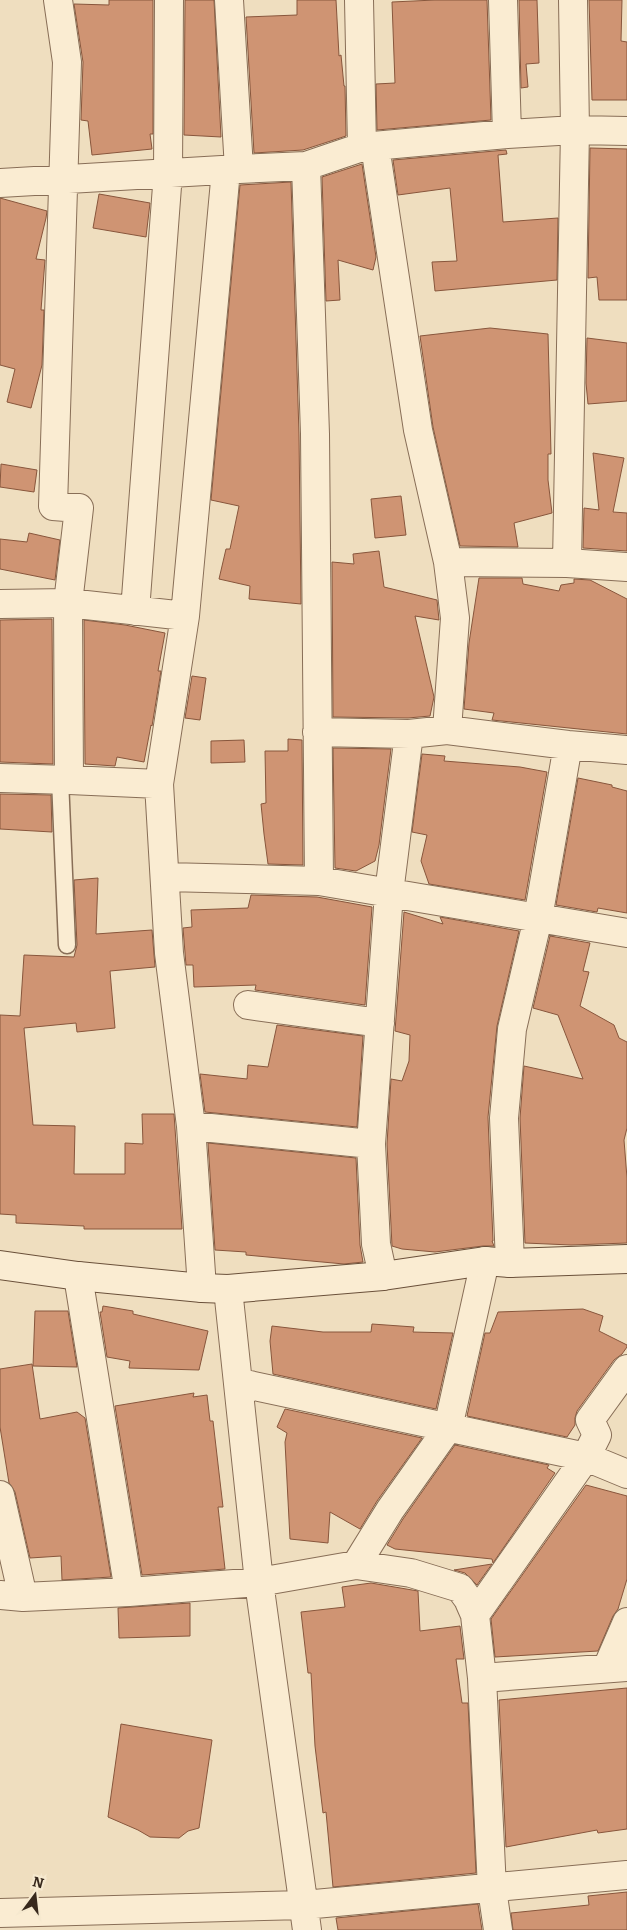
<svg xmlns="http://www.w3.org/2000/svg" width="627" height="1930" viewBox="0 0 627 1930" font-family="Bitter,serif">
  <rect width="100%" height="100%" fill="#efdebf"/>
  <path fill="#cf9473" stroke="#88563c" d="M109,0H153V134H150L152,149L92,155L88,121L81,120L83,62L74,4L109,5Z
    M185,0H214L221,137L184,135Z
    M297,0H336L339,56L341,55L344,86H345L346,136L303,150L254,153L246,17L297,15Z
    M435,0H487L491,120L377,130L376,84L395,83L392,2Z
    M519,0H537L539,63L526,64L528,87L521,88Z
    M589,0H622L621,41L627,42V100H592Z
    M590,148L627,149V300H599L597,277L588,278Z
    M506,150L507,154L498,155L503,222L558,218L557,280L435,291L432,262L457,261L450,188L398,195L393,160Z
    M362,164L376,257L373,270L338,260L340,300L326,301L322,177Z
    M291,182L299,434L301,604L249,599L250,586L219,579L226,549H230L239,506L211,500L240,185Z
    M99,194L150,203L146,237L93,228Z
    M0,198L47,211L46,218L36,259L45,260L41,310H44L42,365L31,408L7,402L15,369L0,365Z
    M490,328L548,334L551,454H548V480L552,513L514,523L518,547L460,546L433,427L420,336Z
    M587,338L627,343V401L588,404L586,383Z
    M593,453L624,458L613,512L627,513V551L583,548L584,508L599,510Z
    M1,464L37,470L34,492L0,487Z
    M401,496L406,535L375,538L371,499Z
    M29,533L60,540L55,580L0,569V539L27,542Z
    M379,551L384,587L437,600L439,620L415,616L434,697L430,716L408,718L333,717L332,562L354,564L353,554Z
    M479,578H522L523,584L559,591L561,585L574,583V579L590,580L627,599V734L492,720L494,713L464,709L469,643Z
    M52,619L53,764L0,762V620Z
    M84,620L125,625L165,633L158,671H161L152,726L151,725L144,762L117,757L115,766L85,764Z
    M192,676L206,678L200,720L185,718Z
    M288,739L302,740L303,865L268,864L264,834L261,804L266,803L265,751H288Z
    M244,740L245,762L211,763V741Z
    M333,748L391,749L379,845L375,861L356,871L335,868Z
    M422,754L445,756L444,761L520,767L547,772L525,900L429,884L421,861L427,835L412,832Z
    M578,778L612,785V787L627,791V913L598,908L597,912L556,905Z
    M0,794L51,795L52,832L0,829Z
    M98,878L96,934L152,930L155,967L110,971L115,1028L77,1032L76,1023L24,1028L33,1125L75,1126L74,1174H125V1143L143,1144L142,1114H174L182,1229H84V1226L16,1223V1215L0,1214V1015L20,1016L24,955L74,957L77,945L74,880Z
    M251,895L317,897L372,907L365,1005L255,990L256,985L194,987L193,965H186L183,928L192,927L191,910L248,908Z
    M404,912L443,924L440,917L519,931L497,1026L488,1117L493,1241H492L494,1246H483L435,1252L402,1249L392,1246L387,1144L391,1079L402,1081L409,1061L410,1035L395,1031Z
    M550,936L590,943L583,971L589,972L580,1006L614,1025L619,1038L627,1042V1128L624,1140L627,1178V1243L571,1245L525,1243L520,1118L524,1066L583,1079L558,1015L533,1008Z
    M277,1025L363,1036L357,1127L205,1112L200,1074L247,1079L248,1065L268,1067Z
    M208,1143L356,1158L360,1245L363,1262L344,1264L246,1255V1252L215,1250Z
    M103,1306L133,1311V1314L208,1331L199,1370L129,1368L130,1361L107,1357L100,1312H102Z
    M583,1309L603,1316L599,1331L627,1345V1347L622,1354L614,1360L577,1411L575,1418V1425L567,1437L467,1416L485,1333H490L498,1312Z
    M35,1311H68L77,1367L33,1366Z
    M372,1324L414,1327L413,1332L453,1333L436,1409L273,1374L270,1341L272,1326L323,1332H371Z
    M32,1364L40,1419L77,1412L85,1418L111,1577L62,1580L61,1556L30,1558L15,1492L9,1483L0,1427V1369Z
    M194,1393L193,1397L207,1395L210,1421H213L223,1507H218L225,1569L142,1575L115,1406Z
    M285,1409L422,1438L377,1501L360,1529L330,1512L328,1543L290,1539L285,1442L287,1433L277,1427Z
    M455,1445L549,1465L547,1468L555,1473L493,1563L492,1559L395,1549L387,1545L403,1519Z
    M586,1485L627,1496V1579L618,1609L613,1616L598,1651L495,1657L491,1619Z
    M492,1564L477,1585L465,1573L454,1570Z
    M371,1583L418,1591L420,1631L460,1626L464,1659H456L462,1703H468L476,1873L333,1887L326,1812L323,1813L315,1746L311,1673H308L301,1612L345,1607L342,1587Z
    M190,1603V1636L119,1638L118,1608Z
    M627,1688V1829L598,1833L597,1830L506,1847L499,1700Z
    M121,1724L212,1740L199,1828L188,1831L179,1838L150,1837L138,1830L108,1817Z
    M627,1892V1930H513L511,1913L589,1905L588,1896Z
    M478,1904L482,1930H338L336,1918Z"/>
  <g fill="none" stroke-linecap="round" stroke-linejoin="round">
    <g stroke="#886e57" stroke-width="19">
      <path id="lane" d="M60,779L67,945"/>
    </g>
    <g stroke="#886e57" stroke-width="30">
      <path id="street" d="M58,0L67,62L53,506L79,508L68,603L69,780
        M229,0L239,169
        M359,0L362,147
        M503,0L507,134
        M375,146L418,430L448,562L455,618L447,730
        M306,166L315,434L319,881
        M0,183L239,169L306,166L362,147L507,134L575,130L627,131
        M448,562L567,563L627,567
        M567,563L575,130L573,0
        M0,604L68,603L185,616
        M135,611L168,173L169,0
        M317,732L409,734L447,730L568,745L627,750
        M0,778L69,780L159,784
        M166,877L319,881L627,933
        M248,1005L380,1023
        M191,1126L371,1144
        M510,1263L504,1118L512,1029L538,918L568,745
        M78,1276L129,1592
        M383,1276L376,1244L371,1144L389,893L409,734
        M202,1288L191,1126L169,953L159,784L185,616L226,170
        M228,1289L259,1582L307,1930
        M240,1383L586,1457L627,1474
        M0,1495L23,1597
        M356,1565L390,1510L448,1428L485,1261
        M0,1595L23,1597L129,1592L259,1582L356,1565L411,1573L460,1588L468,1599L475,1615L482,1678L492,1889L498,1930
        M475,1615L586,1457L597,1435L590,1420L627,1369
        M607,1668L627,1622
        M482,1678L627,1667
        M0,1913L304,1905L627,1875"/>
    </g>
    <g stroke="#6a503a" stroke-width="30">
      <path id="secondary" d="M0,1265L78,1276L202,1288L228,1289L383,1276L485,1261L510,1263L627,1259"/>
    </g>
    <use href="#lane" stroke="#faecd2" stroke-width="16"/>
    <use href="#street" stroke="#faecd2" stroke-width="28"/>
    <use href="#secondary" stroke="#faecd2" stroke-width="28"/>
  </g>
  <g transform="translate(35 1895) rotate(15)" stroke="#f6e9cf" stroke-width="4" paint-order="stroke">
  <path d="M0-4L9 19L0 12L-9 19Z" fill="#37281c"/>
  <text y="-8" font-size="14" font-weight="bold" text-anchor="middle" fill="#37281c">N</text>
  </g>
</svg>
